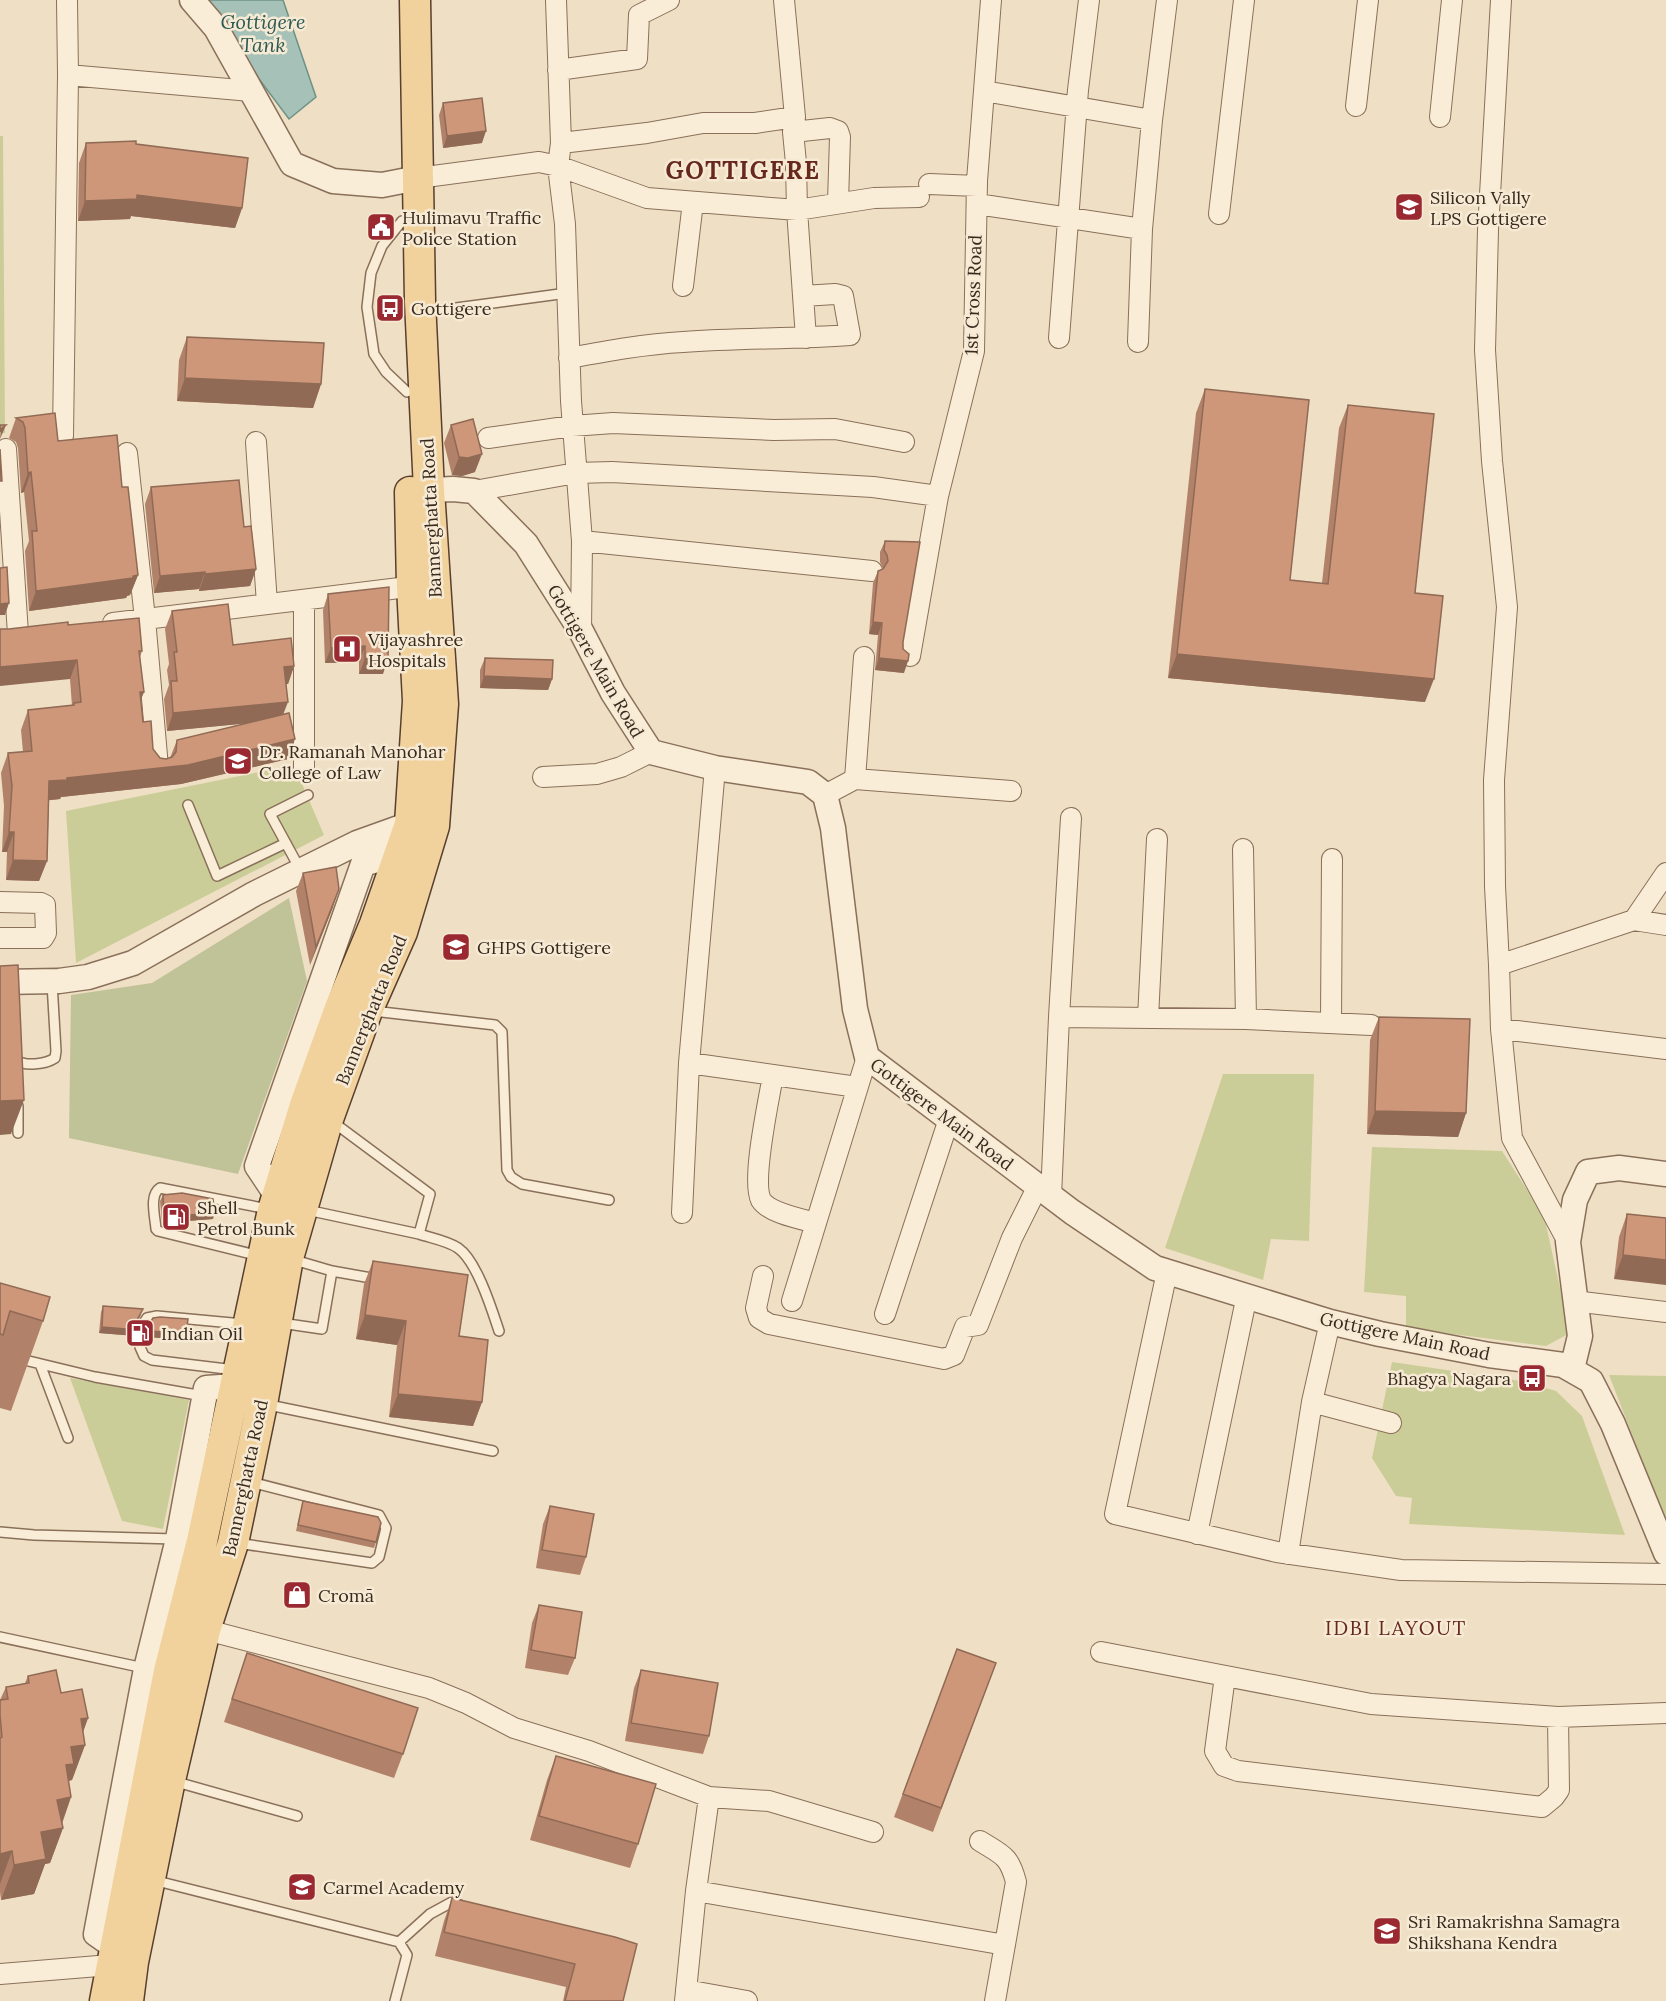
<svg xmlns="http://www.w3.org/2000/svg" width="1666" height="2001" viewBox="0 0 1666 2001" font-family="Lora,serif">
  <rect width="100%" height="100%" fill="#efdfc4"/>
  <path fill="#cbcd98" d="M0,136H3L5,433H0Z
    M294,765L324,835L76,963L66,811Z
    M1223,1074H1314L1309,1241L1271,1239L1263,1280L1165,1248Z
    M1372,1147L1502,1151L1544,1216L1570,1333L1546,1346L1406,1328V1296L1364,1292Z
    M1392,1362L1521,1381L1556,1391L1582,1416L1625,1535L1409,1524L1412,1498L1396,1496L1372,1458Z
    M1609,1375L1666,1376V1522Z
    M70,1378L189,1400L163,1529L122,1521Z"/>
  <path fill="#c0c297" d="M289,898L307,981L238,1174L69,1138L71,995L152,983Z"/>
  <path fill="#a6c2b8" stroke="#6d9185" stroke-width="1.5" d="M200,0H283L316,97L289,119Z"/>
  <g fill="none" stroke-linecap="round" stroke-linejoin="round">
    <g stroke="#8a705a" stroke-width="12">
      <path id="service" d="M402,221L382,246L371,273L367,307L374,354L386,372L407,392
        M426,312L567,293
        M188,805L217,876L286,843
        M301,871L270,814L308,795
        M373,1011L495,1025L502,1032L507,1170L511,1177L522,1184L609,1200
        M15,1055L16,1060C25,1067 46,1064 55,1058L56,1051L52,983
        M18,1106V1133
        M333,1122L430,1194L419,1234C431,1238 448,1241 458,1248C477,1261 492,1310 499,1331
        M307,1210L419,1234
        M260,1256L158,1231L156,1229C155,1216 149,1195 160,1188L268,1209
        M291,1259L332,1271
        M281,1323L322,1329L332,1271L377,1279
        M142,1326L147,1318L157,1316L243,1324
        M140,1347L144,1356L152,1360L235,1370
        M0,1354L95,1377L203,1396
        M40,1364L68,1438
        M264,1404L493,1451
        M0,1532L34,1535L175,1539
        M237,1543L372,1563L379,1557L386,1528L379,1515L251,1482
        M0,1637L144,1668
        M173,1781L297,1816
        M153,1880L399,1942L407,1955L395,2001
        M399,1942L430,1914L452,1902L460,1905"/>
    </g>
    <g stroke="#8a705a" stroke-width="22">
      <path id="minor" d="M556,0L561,143L558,166L565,224L571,401L582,541L581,631
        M784,0L795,117
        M558,70L637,59L639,15L669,0
        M68,75L251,91
        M984,91L1152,120
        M1356,106L1368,0
        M1440,117L1452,0
        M793,132L830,128L838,131L840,137L838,202
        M561,143L647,133L703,123H755L795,117L793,132L796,163L797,210L806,338
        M418,178L539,162L558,166L647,198L797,210L874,198L919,197
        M929,184L977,186
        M977,204L1142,229
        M1219,214L1244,0
        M683,286L693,202
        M1059,338L1078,90L1089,0
        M1138,342L1142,229L1152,120L1167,0
        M569,358C607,351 645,344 683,342C739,338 794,339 850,335L843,296L835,294L803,296
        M63,436L68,75L67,0
        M488,438L572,426L613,423L774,430L835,429L904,442
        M256,442L267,604
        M6,449L18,634
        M127,453L145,619L158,767
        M474,491L576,473L612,472L873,487L938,496
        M582,541L872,571
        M113,623L424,585
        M910,656L938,496L974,351L977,181L991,0
        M304,771V600
        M543,777L597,774L621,767L651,752
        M855,779L1011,791
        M825,795L855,779L864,657
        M1243,849L1246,1019
        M0,902L41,903L45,905L46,933L43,938H0
        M1634,920L1666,925
        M1499,965L1495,886L1494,780L1507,607L1492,461L1485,350L1488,230L1501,0
        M1059,1017L1246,1019L1371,1025
        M1148,1018L1157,839
        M1331,1023L1332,859
        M1501,1029L1666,1049
        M689,1063L857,1087
        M773,1075C769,1100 751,1180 761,1200C769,1213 801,1219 816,1223
        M1051,1196L1059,1017L1071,818
        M682,1213L689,1063L715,768
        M1568,1242L1512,1138L1501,1029L1499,965L1634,920L1666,873
        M1167,1272L1115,1514L1277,1552L1401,1570L1666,1574
        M763,1276L756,1308L759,1318L769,1324L944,1359L954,1355L965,1327L978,1325L1012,1238L1038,1186
        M792,1301L867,1057
        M1574,1301L1666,1312
        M885,1314L949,1119
        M1312,1402L1391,1423
        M1197,1534L1247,1295
        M1288,1554L1312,1402L1330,1322
        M195,1627L429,1688L466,1703L514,1728L589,1751L709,1797L769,1801L873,1832
        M1101,1652L1371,1704L1558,1717L1666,1713
        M1225,1676L1215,1751L1224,1766L1238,1771L1542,1807L1554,1797L1559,1790L1558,1717
        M980,1841C1002,1855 1009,1855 1016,1882L995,2001
        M696,1891L1005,1945
        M0,1974L123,1964
        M686,1990L747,2001
        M685,2001L696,1891L709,1797"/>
    </g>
    <g stroke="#8a705a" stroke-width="27">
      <path id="tertiary" d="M192,0L216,28L292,164L333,181L382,185L418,178
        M411,491L453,489L474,491L526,544L581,631L613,693L651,752L715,768L808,782L825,795L833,828L855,1009L867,1057L1072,1212L1155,1268L1330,1322L1380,1334L1489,1355L1563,1365L1591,1381L1613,1424L1666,1553
        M0,982L59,981L88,977L133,963L254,894L357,843L410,824L422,825
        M277,1196L257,1166L363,864L399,854
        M1572,1369L1580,1336L1568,1242L1575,1200L1588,1172L1619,1168L1666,1174
        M116,1948L96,1934L146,1669L178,1539L206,1388L235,1386"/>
    </g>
    <g stroke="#583f2f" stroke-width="33">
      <path id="primary" d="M105,2001L169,1671L202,1541L273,1210L305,1105L340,1008L375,924L410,824L418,701L412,586L410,492
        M128,2001L133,1962L170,1780L205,1630L233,1543L262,1404L288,1258L328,1119L367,1011L402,932L434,826L443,704L429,490L420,301L415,0"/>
    </g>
    <use href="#service" stroke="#f9edd8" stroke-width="9"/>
    <use href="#minor" stroke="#f9edd8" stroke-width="20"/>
    <use href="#tertiary" stroke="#f9edd8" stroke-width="24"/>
    <use href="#primary" stroke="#f2d29c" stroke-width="30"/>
  </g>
  <path fill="#b18269" d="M443,103L482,143L443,148L439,115Z
    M86,143L136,144L242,208L235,228L131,216L130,219L78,221L79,163Z
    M187,337L321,384L313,408L177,401L179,360Z
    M1205,389L1290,580L1322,583L1339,428L1348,405L1415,593L1425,702L1168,678L1196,413Z
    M16,418L58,441L122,487L138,575L130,595L127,596L126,598L29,611L25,551L29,541L24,492L21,493L18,448L16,442L9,438Z
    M451,425L475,472L462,476L452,475L444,443Z
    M151,487L244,527L256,569L250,586L199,591V589L154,593L145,504Z
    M885,541L903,642L904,673L875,670L878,635L869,634L873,583L878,571L883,569L880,562V552Z
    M328,594L383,674H359V662L325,663L323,610Z
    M172,611L233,645L294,666L288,684H286L283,715L288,759L181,784L61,797L60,799L49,800L47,861L39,881L6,880L7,852H2L4,806L1,773L8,753L23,752L21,730L28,710L72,706L70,679L9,629L68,625L142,651L140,657L144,692L140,700L143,722L153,749L160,758L166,759L170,758L177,740L248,723L167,731L164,699L169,685L167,670L169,664L165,629Z
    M485,658L552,679L548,690L480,688V670Z
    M303,873L333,907L310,965L296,891Z
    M1379,1017L1466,1113L1458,1137L1367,1134L1370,1040Z
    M163,1195L213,1219L162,1223L160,1201Z
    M1627,1214L1666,1218L1614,1279L1619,1237Z
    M373,1261L459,1336L482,1402L473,1426L389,1417L397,1345L356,1339L364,1284Z
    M0,1283L43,1321L11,1411L0,1408Z
    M103,1306L141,1315L138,1321L143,1327L186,1334L184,1340L99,1333L101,1312Z
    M303,1501L376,1542L374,1548L296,1531Z
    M550,1506L586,1557L580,1575L536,1568L543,1524Z
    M539,1605L575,1658L568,1675L525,1668L532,1623Z
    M957,1649L996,1663L933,1832L894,1817Z
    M247,1653L403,1754L394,1778L224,1722Z
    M641,1670L709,1736L703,1754L625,1741L634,1688Z
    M28,1676L61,1693L88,1718L83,1732L85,1745L72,1780L68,1781L71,1797L62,1824L63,1828L50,1863L45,1864L34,1894L1,1900L0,1892V1700L6,1687L25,1683Z
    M556,1756L638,1844L630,1868L530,1840L547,1780Z
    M452,1898L615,1937L623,2001H563L566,1987L435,1956L444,1921Z"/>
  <path fill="#906a55" d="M486,131L482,143L443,148L447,136Z
    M137,195L242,208L235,228L131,216L130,219L78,221L85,201Z
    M185,378L321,384L313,408L177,401Z
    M6,425L0,439L1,429Z
    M482,454L475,472L462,476L452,475L459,457Z
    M31,472L24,492L21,493L28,473Z
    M256,569L250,586L199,591L205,574Z
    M205,572L199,589L154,593L160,576Z
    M138,575L130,595L127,596L126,598L29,611L36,591Z
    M9,603L5,615H0V604Z
    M873,622L882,623L878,635L869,634Z
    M365,646L359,662L325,663L331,648Z
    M1177,654L1434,679L1425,702L1168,678Z
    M879,658L908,661L904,673L875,670Z
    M365,659H388L383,674H359Z
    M77,660L70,679L0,686V667Z
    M294,666L288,684L277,685L284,667Z
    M484,676L552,679L548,690L480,688Z
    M140,692H144L136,712Z
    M288,702L281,720L167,731L173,713Z
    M295,739L288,759L181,784L61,797L60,799L42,801L49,781L67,778Z
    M9,832H14L7,852H2Z
    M13,860L47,861L39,881L6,880Z
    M339,889L333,907L310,965L316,947Z
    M24,1100L11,1134L0,1135V1101Z
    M1375,1111L1466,1113L1458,1137L1367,1134Z
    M215,1213L213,1219L162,1223L164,1217Z
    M1623,1255L1666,1260V1285L1614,1279Z
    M365,1315L406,1321L397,1345L356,1339Z
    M102,1327L186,1334L184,1340L99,1333Z
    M398,1394L482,1402L473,1426L389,1417Z
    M88,1718L78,1746L85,1745L72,1780L68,1781L53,1800L81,1719Z
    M71,1797L60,1828H63L50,1863L45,1864L34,1894L1,1900L14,1865L41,1832L57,1800Z
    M12,1851L0,1884V1854Z"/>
  <path fill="#ce977a" stroke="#906a55" stroke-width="1.5" d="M482,98L486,131L447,136L443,103Z
    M136,141V144L248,158L242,208L137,195V199L85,201L86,143Z
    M187,337L324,343L321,384L185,378Z
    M1205,389L1309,400L1290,580L1328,584L1348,405L1434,414L1415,593L1443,596L1434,679L1177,654Z
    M55,413L58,441L117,435L122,487H128L138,575L133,576V578L36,591L32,531H37L31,472L28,473L25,428L23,422L16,418Z
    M473,419L482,454L468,458L459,457L451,425Z
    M0,425H6L1,429L0,432Z
    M0,449L2,481H0Z
    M239,480L244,527L251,526L256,569L205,574V572L160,576L151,487Z
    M885,541L920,542L903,642V649L909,654L908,661L879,658L882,623L873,622L878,571L883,569L888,561L887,555L884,550Z
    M7,567L9,603L0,604V568Z
    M389,587L388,659H365V646L331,648L328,594Z
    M228,604L233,645L291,638L294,666L284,667L288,702L173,713L171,681H177L174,652H177L172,611Z
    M139,618L142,651H139L144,692H140L143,722L151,721L153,749L160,758L166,759L172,757L176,752L177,740L289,713L295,739L188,765L67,778V780L49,781L47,861L13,860L14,832H9L12,786L8,753L32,751L28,710L74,705V703L81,702L77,660L0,667V629H9L68,622V625Z
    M485,658L553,660L552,679L484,676Z
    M336,867L339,889L316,947L303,873Z
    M18,965L24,1100L0,1101V966Z
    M1379,1017L1470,1019L1466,1113L1375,1111Z
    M182,1193L213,1199L215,1213L164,1217L163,1195Z
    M1627,1214L1666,1218V1260L1623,1255Z
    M373,1261L468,1275L459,1336L488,1340L482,1402L398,1394L406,1321L365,1315Z
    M0,1283L50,1297L43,1321L10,1311L3,1335L0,1334Z
    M103,1306L143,1309L137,1320L143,1327L148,1326L153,1318L160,1317L188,1319L186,1334L102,1327Z
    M303,1501L378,1517L381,1523L376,1542L298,1525Z
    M550,1506L594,1514L586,1557L542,1550Z
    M539,1605L582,1612L575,1658L531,1650Z
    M957,1649L996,1663L941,1808L903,1794Z
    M247,1653L418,1708L403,1754L232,1699Z
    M56,1670L61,1693L82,1689L88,1718L81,1719L85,1745L71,1747L74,1764L66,1765L71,1797L57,1800L63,1828L41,1832L46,1859L14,1865L12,1851L0,1854V1738L2,1737L0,1715V1700L8,1699L6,1687L29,1683L28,1676Z
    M641,1670L718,1683L709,1736L631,1723Z
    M556,1756L656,1784L638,1844L539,1816Z
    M452,1898L615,1937L637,1944L623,2001H565L575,1964L444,1932Z"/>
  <defs>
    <g id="school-square" transform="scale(1.5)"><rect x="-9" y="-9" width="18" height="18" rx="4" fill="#9a2932" stroke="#f6ead4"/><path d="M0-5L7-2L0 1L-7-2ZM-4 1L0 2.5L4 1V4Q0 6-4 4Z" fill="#fff"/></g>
    <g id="civic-square" transform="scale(1.5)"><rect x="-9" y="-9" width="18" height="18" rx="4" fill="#9a2932" stroke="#f6ead4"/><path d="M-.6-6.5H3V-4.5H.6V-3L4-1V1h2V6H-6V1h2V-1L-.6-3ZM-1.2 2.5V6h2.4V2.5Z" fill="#fff"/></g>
    <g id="bus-square" transform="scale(1.5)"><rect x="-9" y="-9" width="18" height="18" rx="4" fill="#9a2932" stroke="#f6ead4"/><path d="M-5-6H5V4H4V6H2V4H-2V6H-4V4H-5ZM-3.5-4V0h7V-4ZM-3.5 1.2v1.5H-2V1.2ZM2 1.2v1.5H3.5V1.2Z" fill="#fff"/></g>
    <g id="hospital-square" transform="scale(1.5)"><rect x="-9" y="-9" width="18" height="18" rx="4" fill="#9a2932" stroke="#f6ead4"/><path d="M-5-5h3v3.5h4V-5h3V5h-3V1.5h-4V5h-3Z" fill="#fff"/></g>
    <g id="university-square" transform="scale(1.5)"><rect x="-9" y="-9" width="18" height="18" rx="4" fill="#9a2932" stroke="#f6ead4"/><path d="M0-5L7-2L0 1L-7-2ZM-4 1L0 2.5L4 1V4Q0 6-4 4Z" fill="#fff"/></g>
    <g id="fuel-square" transform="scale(1.5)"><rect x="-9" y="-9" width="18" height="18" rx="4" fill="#9a2932" stroke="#f6ead4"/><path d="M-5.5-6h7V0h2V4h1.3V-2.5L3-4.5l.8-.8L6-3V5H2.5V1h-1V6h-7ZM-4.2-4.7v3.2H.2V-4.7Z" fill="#fff"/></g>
    <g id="shop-square" transform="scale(1.5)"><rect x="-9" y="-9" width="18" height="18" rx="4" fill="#9a2932" stroke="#f6ead4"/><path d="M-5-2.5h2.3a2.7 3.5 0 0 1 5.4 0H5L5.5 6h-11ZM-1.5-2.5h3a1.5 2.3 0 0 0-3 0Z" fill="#fff"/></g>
  </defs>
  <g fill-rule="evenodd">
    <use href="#school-square" x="1409" y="207"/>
    <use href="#civic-square" x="381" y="227"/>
    <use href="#bus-square" x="390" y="308"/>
    <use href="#hospital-square" x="347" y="649"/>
    <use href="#university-square" x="238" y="761"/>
    <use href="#school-square" x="456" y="947"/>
    <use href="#fuel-square" x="176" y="1217"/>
    <use href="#fuel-square" x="140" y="1333"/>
    <use href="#bus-square" x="1532" y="1378"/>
    <use href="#shop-square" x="297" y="1595"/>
    <use href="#school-square" x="302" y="1887"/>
    <use href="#school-square" x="1387" y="1931"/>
  </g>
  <g text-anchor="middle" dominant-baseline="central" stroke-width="5" stroke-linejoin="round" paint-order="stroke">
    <g font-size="18" fill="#3a2a1e" stroke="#f6ead4" text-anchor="start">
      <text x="1430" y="197">Silicon Vally<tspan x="1430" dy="21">LPS Gottigere</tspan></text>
      <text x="402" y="217">Hulimavu Traffic<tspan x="402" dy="21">Police Station</tspan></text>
      <text x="411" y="308">Gottigere</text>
      <text x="368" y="639">Vijayashree<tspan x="368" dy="21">Hospitals</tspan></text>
      <text x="259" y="751">Dr. Ramanah Manohar<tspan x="259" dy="21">College of Law</tspan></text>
      <text x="477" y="947">GHPS Gottigere</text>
      <text x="197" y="1207">Shell<tspan x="197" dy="21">Petrol Bunk</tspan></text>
      <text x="161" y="1333">Indian Oil</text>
      <text x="1511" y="1378" text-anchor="end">Bhagya Nagara</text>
      <text x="318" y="1595">Cromā</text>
      <text x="323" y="1887">Carmel Academy</text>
      <text x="1408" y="1921">Sri Ramakrishna Samagra<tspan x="1408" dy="21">Shikshana Kendra</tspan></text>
    </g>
    <g font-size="18" fill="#3a2a1e" stroke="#f6ead4">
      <text transform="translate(973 295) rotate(-88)">1st Cross Road</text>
      <text transform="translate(431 518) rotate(-93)">Bannerghatta Road</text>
      <text transform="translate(596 661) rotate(60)">Gottigere Main Road</text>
      <text transform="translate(371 1010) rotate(-68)">Bannerghatta Road</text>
      <text transform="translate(942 1114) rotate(37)">Gottigere Main Road</text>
      <text transform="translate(1405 1336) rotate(12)">Gottigere Main Road</text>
      <text transform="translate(245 1478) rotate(-78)">Bannerghatta Road</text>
    </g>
    <g font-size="20" font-style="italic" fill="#2e5a54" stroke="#f6ead4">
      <text x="263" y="21">Gottigere<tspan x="263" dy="23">Tank</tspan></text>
    </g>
    <g font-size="20" letter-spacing="1.5" fill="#67281d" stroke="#f6ead4">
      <text x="1396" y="1627">IDBI LAYOUT</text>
    </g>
    <g font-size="24" font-weight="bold" letter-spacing="1.5" fill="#67281d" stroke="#f6ead4">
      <text x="743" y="170">GOTTIGERE</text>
    </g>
  </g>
</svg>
